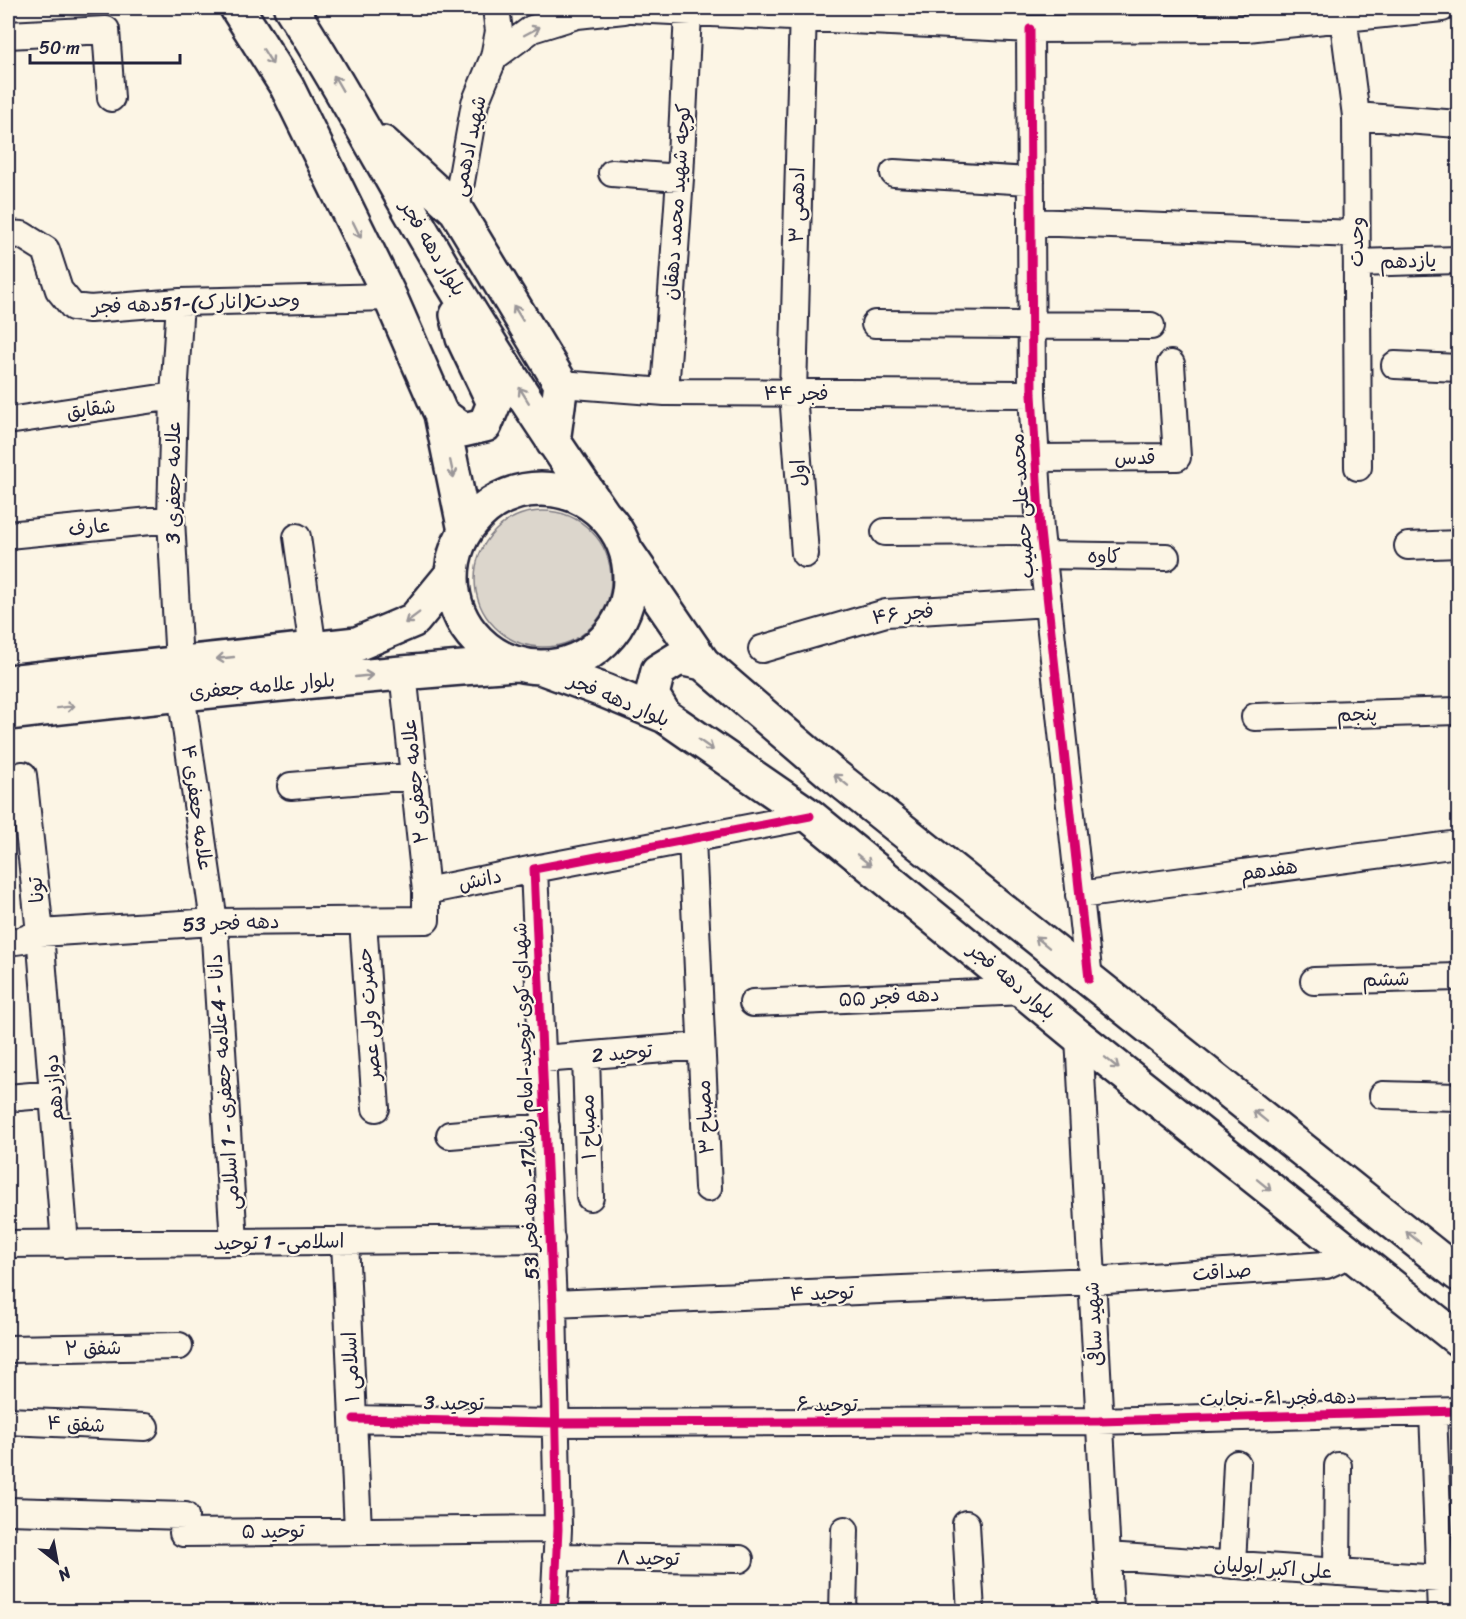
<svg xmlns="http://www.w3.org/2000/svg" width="1466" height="1619" viewBox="0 0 1466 1619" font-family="Sriracha,'Playpen Sans Arabic',sans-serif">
  <rect width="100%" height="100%" fill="#fcf5e5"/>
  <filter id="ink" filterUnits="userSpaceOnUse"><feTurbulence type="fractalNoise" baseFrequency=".0167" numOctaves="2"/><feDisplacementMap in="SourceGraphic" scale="12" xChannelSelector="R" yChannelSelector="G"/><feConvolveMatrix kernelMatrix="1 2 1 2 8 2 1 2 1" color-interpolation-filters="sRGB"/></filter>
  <g filter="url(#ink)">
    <path fill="#dcd6cc" stroke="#7f7c84" stroke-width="1.5" d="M475 579a68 68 0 1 1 136 0a68 68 0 1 1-136 0Z"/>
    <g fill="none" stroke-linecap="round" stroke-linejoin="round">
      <g stroke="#22223b" stroke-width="30">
        <path id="minor" d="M612,8L1030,29L1247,28L1442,8
          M803,8L793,393L805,554
          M1342,8L1356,116L1358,467
          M1030,29L1032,394L1040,531L1089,979
          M8,35L106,30L111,98
          M494,57L499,31L496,8
          M1356,116L1458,124
          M612,173L680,178
          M894,173L1031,181
          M456,210L475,103L494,57L532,29L577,15L624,10
          M1031,222L1356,234
          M8,234L22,235L46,250L59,290L73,307L90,309L180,302L390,297
          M1357,263L1458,260
          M875,324L1151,326
          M1395,365L1458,368
          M561,384L665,392L1032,394
          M665,392L680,178L688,13
          M8,421L174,396
          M1036,458L1177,457L1171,364
          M885,532L1040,531
          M8,535L171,519
          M297,537L313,649
          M1408,546L1458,544
          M1043,555L1166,557
          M762,649L886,613L1048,603
          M179,663L171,519L174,396L180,302
          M181,693L214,922L234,1242
          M1255,717L1458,711
          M23,775L40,933L65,1244
          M291,786L414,776
          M692,839L708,1188
          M426,891L534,869
          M1079,895L1458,844
          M363,921L376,1108
          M8,942L23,940L40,933L214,922L426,920V891L403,672
          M1314,981L1458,977
          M753,1003L1025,991
          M1079,1037L1110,1612
          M586,1056L590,1197
          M543,1059L701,1046
          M1383,1095L1458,1097
          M8,1098L54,1094
          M450,1135L546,1127
          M345,1241L358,1530
          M8,1244L551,1239
          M553,1304L1092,1281L1326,1265L1350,1254
          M8,1349L179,1346
          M1433,1412L1441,1612
          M354,1419L554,1423L1099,1421L1458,1411
          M8,1421L145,1427
          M8,1511L185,1516L183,1533L558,1529
          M966,1524L971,1612
          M1107,1556L1440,1579
          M556,1557L740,1559
          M1232,1565L1237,1464
          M1337,1572L1338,1466
          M554,1612L558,1529L553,1304L534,869L810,816
          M843,1612L845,1530"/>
      </g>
      <g stroke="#22223b" stroke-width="38">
        <path id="major" d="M237,8L287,87L390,297L441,414L465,531
          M291,8C345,92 391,180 442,266C493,351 547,433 603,514
          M383,143L456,210L561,384L553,442
          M441,414L463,430L485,425L494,403L463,338L457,315
          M452 578a89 89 0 1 1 178 0a89 89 0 1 1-178 0Z
          M627,552L703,663L831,773L1458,1274
          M540,667L605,691L665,716L810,816L1079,1037L1458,1339
          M8,682L357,644L414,620L451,575
          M8,713C177,694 346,676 516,664
          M665,716L652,695L658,671L679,658L703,663"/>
      </g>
      <use href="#minor" stroke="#fcf5e5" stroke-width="26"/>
      <use href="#major" stroke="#fcf5e5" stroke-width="33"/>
      <g stroke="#fcf5e5" stroke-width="13">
        <path id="cycleway" d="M1030,29L1032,394L1040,531L1089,979
          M354,1419L554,1423L1099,1421L1458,1411
          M554,1612L558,1529L553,1304L534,869L810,816"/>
      </g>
      <use href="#cycleway" stroke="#d6006c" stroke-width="9"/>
    </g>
    <defs><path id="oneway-shaft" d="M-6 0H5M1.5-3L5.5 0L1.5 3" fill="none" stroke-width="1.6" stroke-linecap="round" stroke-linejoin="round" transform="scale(1.5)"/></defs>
    <g stroke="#9a9698">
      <use href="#oneway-shaft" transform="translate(532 31) rotate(-28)"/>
      <use href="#oneway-shaft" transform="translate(268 57) rotate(58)"/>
      <use href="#oneway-shaft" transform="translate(338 83) rotate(-120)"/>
      <use href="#oneway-shaft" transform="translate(357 230) rotate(64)"/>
      <use href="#oneway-shaft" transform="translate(518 313) rotate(-121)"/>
      <use href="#oneway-shaft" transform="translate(524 395) rotate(-122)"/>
      <use href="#oneway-shaft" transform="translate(452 469) rotate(78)"/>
      <use href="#oneway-shaft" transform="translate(412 618) rotate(143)"/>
      <use href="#oneway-shaft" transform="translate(225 658) rotate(174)"/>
      <use href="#oneway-shaft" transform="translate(364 676) rotate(-6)"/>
      <use href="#oneway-shaft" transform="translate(66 707) rotate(-7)"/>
      <use href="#oneway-shaft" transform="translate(706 745) rotate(35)"/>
      <use href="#oneway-shaft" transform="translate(841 780) rotate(-141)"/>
      <use href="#oneway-shaft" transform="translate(864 860) rotate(39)"/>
      <use href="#oneway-shaft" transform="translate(1042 942) rotate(-141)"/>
      <use href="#oneway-shaft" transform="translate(1112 1063) rotate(39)"/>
      <use href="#oneway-shaft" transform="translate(1260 1116) rotate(-141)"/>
      <use href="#oneway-shaft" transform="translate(1264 1185) rotate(39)"/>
      <use href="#oneway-shaft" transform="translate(1413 1237) rotate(-141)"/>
    </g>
  </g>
  <g text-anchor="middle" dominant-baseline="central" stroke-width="4.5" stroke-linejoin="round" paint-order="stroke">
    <g font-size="20" fill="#22223b" stroke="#fcf5e5">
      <text transform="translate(469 146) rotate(-78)">شهید ادهمی</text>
      <text transform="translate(677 202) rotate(-86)">کوچه شهید محمد دهقان</text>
      <text transform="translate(797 205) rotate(-89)">ادهمی ۳</text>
      <text transform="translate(1356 242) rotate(-90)">وحدت</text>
      <text transform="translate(433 248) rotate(59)">بلوار دهه فجر</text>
      <text transform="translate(1408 261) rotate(-2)">یازدهم</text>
      <text transform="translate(196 303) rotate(-2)">وحدت(انارک)-51دهه فجر</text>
      <text x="796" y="393">فجر ۴۴</text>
      <text transform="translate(91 409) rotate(-8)">شقایق</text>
      <text x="1135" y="457">قدس</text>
      <text transform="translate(799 473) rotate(-94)">اول</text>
      <text transform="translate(173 482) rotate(-90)">علامه جعفری 3</text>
      <text transform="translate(1022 506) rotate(-94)">محمد علی حصیب</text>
      <text transform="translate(89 527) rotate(-6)">عارف</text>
      <text transform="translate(1104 556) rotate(1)">کاوه</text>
      <text transform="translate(903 614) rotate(-7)">فجر ۴۶</text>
      <text transform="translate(262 686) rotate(-5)">بلوار علامه جعفری</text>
      <text transform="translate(619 700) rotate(23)">بلوار دهه فجر</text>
      <text transform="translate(1357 714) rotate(-2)">پنجم</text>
      <text transform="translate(415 781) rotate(-96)">علامه جعفری ۲</text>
      <text transform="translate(197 808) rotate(82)">علامه جعفری ۴</text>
      <text transform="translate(1269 870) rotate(-8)">هفدهم</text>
      <text transform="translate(480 880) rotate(-12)">دانش</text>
      <text transform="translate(36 890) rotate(-96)">تونا</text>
      <text transform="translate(231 923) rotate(-2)">دهه فجر 53</text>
      <text transform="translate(1386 979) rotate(-1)">ششم</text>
      <text transform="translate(1012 981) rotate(40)">بلوار دهه فجر</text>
      <text transform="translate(889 997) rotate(-3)">دهه فجر ۵۵</text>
      <text transform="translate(369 1014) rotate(-94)">حضرت ولی عصر</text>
      <text transform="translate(622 1053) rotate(-5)">توحید 2</text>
      <text transform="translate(224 1082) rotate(-94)">دانا - 4علامه جعفری - 1 اسلامی</text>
      <text transform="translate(54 1088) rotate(-95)">دوازدهم</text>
      <text transform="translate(526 1101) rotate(-92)">شهدای کوی توحید-امام رضا17- دهه فجر 53</text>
      <text transform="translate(705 1117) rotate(-93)">مصباح ۳</text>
      <text transform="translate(588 1127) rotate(-92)">مصباح ۱</text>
      <text transform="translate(279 1242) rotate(-1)">اسلامی- 1 توحید</text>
      <text transform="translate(1222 1272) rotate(-4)">صداقت</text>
      <text transform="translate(822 1293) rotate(-2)">توحید ۴</text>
      <text transform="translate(1094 1324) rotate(-93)">شهید ساقی</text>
      <text transform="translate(93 1348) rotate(-1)">شفق ۲</text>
      <text transform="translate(351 1367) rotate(-93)">اسلامی ۱</text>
      <text transform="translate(1278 1398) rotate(-1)">دهه فجر ۶۱- نجابت</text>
      <text transform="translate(454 1403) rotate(1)">توحید 3</text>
      <text x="827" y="1404">توحید ۶</text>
      <text transform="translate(76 1424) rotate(3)">شفق ۴</text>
      <text transform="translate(273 1531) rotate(-1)">توحید ۵</text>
      <text transform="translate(648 1558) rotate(1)">توحید ۸</text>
      <text transform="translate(1273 1568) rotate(4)">علی اکبر ابولیان</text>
    </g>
  </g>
  <rect width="1466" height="1619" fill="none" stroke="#fcf5e5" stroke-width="30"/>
  <rect x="15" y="15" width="1436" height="1589" fill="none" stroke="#22223b" stroke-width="2" filter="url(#ink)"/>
  <g transform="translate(57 1562) rotate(149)" stroke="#fcf5e5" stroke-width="4.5" paint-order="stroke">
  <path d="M0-4.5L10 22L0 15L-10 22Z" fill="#22223b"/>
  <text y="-9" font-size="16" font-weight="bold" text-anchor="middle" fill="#22223b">N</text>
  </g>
  <path d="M30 54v9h150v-9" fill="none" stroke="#22223b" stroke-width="3"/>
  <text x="39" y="54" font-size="18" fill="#22223b" stroke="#fcf5e5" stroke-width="4.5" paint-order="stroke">50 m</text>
</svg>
